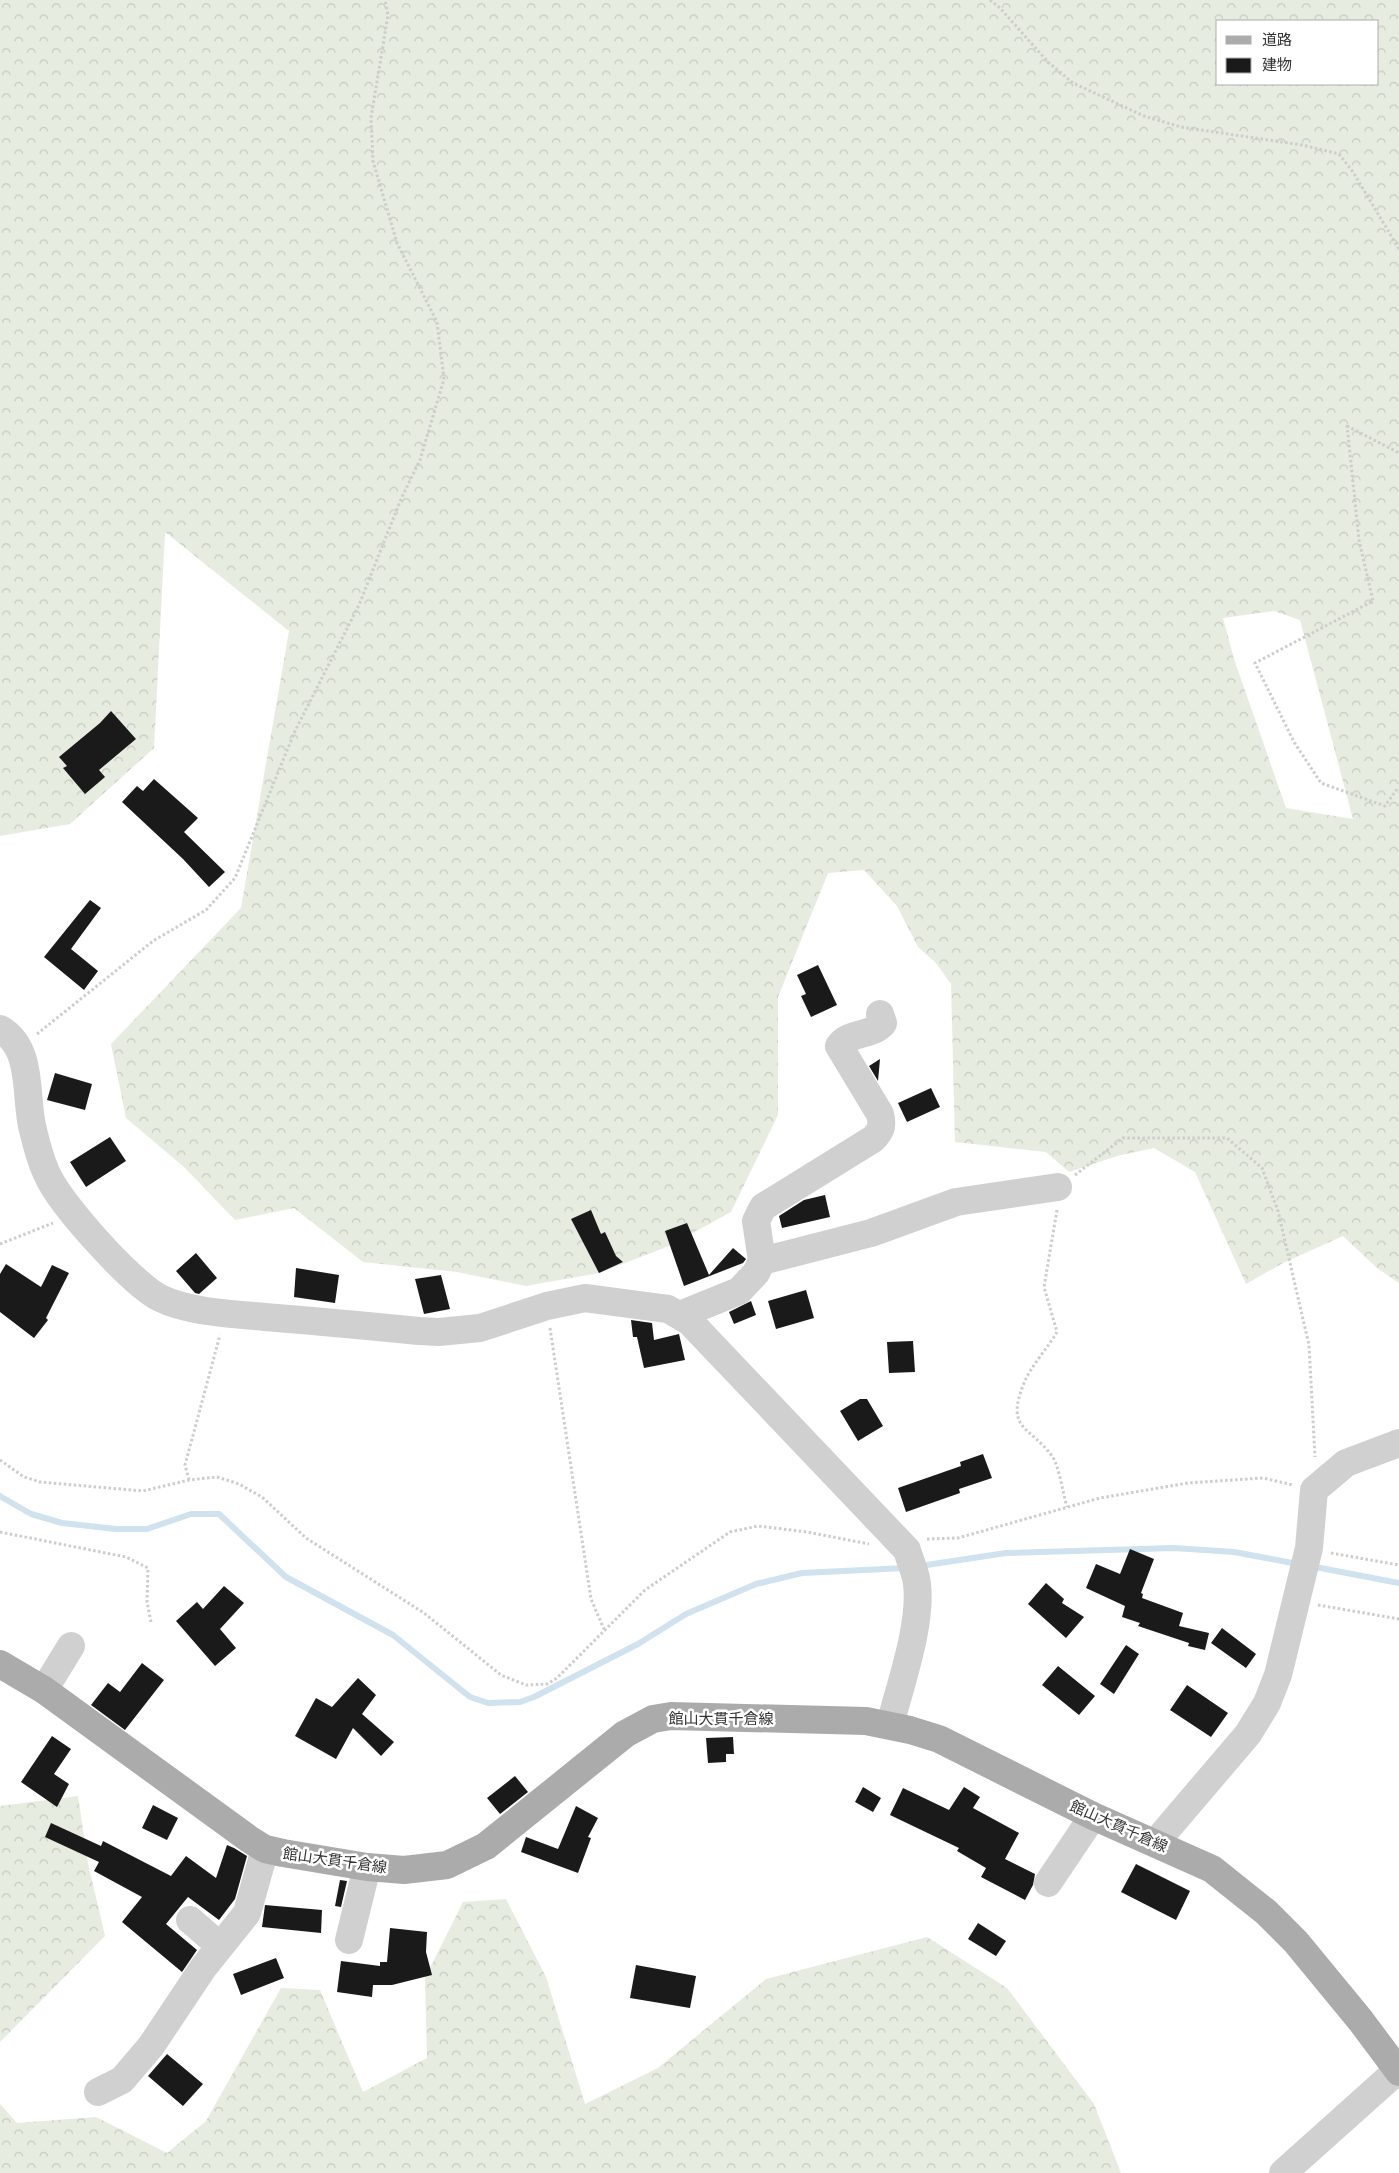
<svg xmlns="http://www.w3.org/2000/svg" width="1399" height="2173" viewBox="0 0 1399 2173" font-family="'Titillium Web','Noto Sans JP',sans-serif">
  <defs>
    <pattern id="forest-crowns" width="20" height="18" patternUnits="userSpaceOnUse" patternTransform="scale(1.25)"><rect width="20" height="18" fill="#e6ecdf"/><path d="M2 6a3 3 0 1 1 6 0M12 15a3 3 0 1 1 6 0" fill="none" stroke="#c6cbc0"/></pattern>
  </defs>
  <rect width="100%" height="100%" fill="#fff"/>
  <path fill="url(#forest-crowns)" fill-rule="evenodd" d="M0,0H1399V1283L1377,1268L1343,1236L1283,1263L1246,1284L1195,1172L1154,1148L1117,1156L1069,1172L1046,1152L955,1142L951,984L936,963L918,947L897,906L864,870L828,873L778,997V1115L731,1212L669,1246L599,1273L526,1286L457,1272L363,1262L294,1208L235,1220L184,1167L126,1118L111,1044L241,908L289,631L165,532L154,748L70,824L0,836ZM1218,21H1378V84H1218ZM1274,611L1300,620L1353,819L1286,808L1234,659L1223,618Z
    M78,1796L88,1863L105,1936L0,2042V1806Z
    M506,1899L546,1977L585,2104L658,2068L766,1979L927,1937L1007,1988L1094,2104L1121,2173H0V2104L17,2123L96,2117L167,2153L206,2121L281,1988L320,1990L363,2092L427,2058L425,1978L463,1902Z"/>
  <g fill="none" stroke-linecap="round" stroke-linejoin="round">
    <path stroke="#cfe2ee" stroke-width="6" d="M0,1496L31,1514L62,1523L116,1529H147L191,1514H219L286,1577L393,1635L470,1697L488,1703L520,1702L534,1697L638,1644L686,1614L756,1584L802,1573L905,1568
      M920,1566L1006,1553L1174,1548L1234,1552L1298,1564
      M1310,1566L1399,1583"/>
  </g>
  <path fill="#1a1a1a" d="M111,711L136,739L99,770L105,777L85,794L63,768L67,766L59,757L100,723Z
    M154,779L198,818L184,832L225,872L209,887L183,859L122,802L137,786L143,791Z
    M90,900L101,908L71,949L98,971L84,990L44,957Z
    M818,965L837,1005L811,1017L801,996L806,994L797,975Z
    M880,1059L878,1081L869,1066Z
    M55,1073L92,1084L85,1110L47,1100Z
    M931,1088L940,1107L907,1122L898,1103Z
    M110,1137L126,1161L86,1187L70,1162Z
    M825,1195L830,1217L782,1228L779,1216L804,1200Z
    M591,1210L601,1234L605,1232L616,1256L623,1262L599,1273L571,1219Z
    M687,1223L709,1275L733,1248L746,1259L743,1263L684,1286L665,1231Z
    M196,1253L217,1278L199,1294L195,1293L176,1271Z
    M6,1264L41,1287L52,1265L69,1273L46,1318L48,1320L34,1338L0,1312V1274Z
    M296,1268L339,1275L335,1303L294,1297Z
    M441,1275L450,1309L424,1314L415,1279Z
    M806,1290L814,1318L776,1329L768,1301Z
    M751,1301L756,1315L734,1324L729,1312Z
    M631,1320L652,1323L654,1340L679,1334L685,1360L644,1368L637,1337H633Z
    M913,1341L915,1372L889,1373L887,1342Z
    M860,1399H867L883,1426L858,1441L840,1411Z
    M983,1454L992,1478L959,1489L960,1493L906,1512L898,1488L961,1466L960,1462Z
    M1130,1549L1154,1559L1141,1593L1143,1594L1142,1598L1183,1613L1179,1626L1209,1633L1205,1650L1188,1646L1189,1643L1138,1626L1140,1623L1122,1617L1125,1606L1086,1588L1096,1564L1120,1574Z
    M1046,1583L1064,1599L1062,1603L1084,1617L1066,1638L1028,1604Z
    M224,1586L244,1603L220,1629L236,1648L215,1666L176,1621L197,1602L203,1609Z
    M1222,1628L1256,1654L1246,1668L1211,1643Z
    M1126,1645L1139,1654L1114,1694L1100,1684Z
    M142,1663L164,1680L125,1730L91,1705L108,1683L120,1692Z
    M1058,1666L1095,1696L1079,1715L1042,1685Z
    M358,1678L376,1695L362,1714L394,1742L381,1756L353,1728L336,1759L295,1736L316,1698L332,1707Z
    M1187,1685L1228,1713L1211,1737L1170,1710Z
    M52,1736L71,1749L54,1774L69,1784L57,1807L21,1782Z
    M733,1737L734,1754H726V1762L708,1763L706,1738Z
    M515,1776L528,1792L500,1814L487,1798Z
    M863,1787L881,1798L873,1812L855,1802Z
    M964,1787L980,1797L973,1808L1019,1833L1005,1859L1035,1874L1033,1885L1025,1900L981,1877L986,1868L957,1851L959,1848L890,1815L903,1788L949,1810Z
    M153,1805L178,1818L167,1840L142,1828Z
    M576,1806L598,1818L588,1837L591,1838L578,1873L521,1852L526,1837L558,1849Z
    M51,1823L101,1846L103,1841L171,1876L186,1856L216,1878L227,1845L234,1848L247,1856L235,1899L219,1920L188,1897L166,1924L197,1950L182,1972L122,1922L142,1897L94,1871L99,1862L45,1837Z
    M1136,1864L1190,1891L1176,1920L1121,1892Z
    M340,1880L347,1881L341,1907L335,1906Z
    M265,1905L322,1910L321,1933L262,1927Z
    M978,1923L1006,1941L996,1956L968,1939Z
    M390,1928L427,1932L426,1952L432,1975L392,1985H373L372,1997L337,1992L341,1961L380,1966V1962H387Z
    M276,1958L284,1978L241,1995L233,1974Z
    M636,1965L696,1976L690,2008L630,1998Z
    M167,2054L203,2084L183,2106L148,2076Z"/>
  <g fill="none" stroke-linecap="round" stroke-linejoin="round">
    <path stroke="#cdcdcd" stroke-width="3" stroke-dasharray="2.5 2.5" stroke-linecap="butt" d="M990,0L1000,8L1048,62L1073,83L1144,116L1181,127L1302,145L1339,154L1353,172L1399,249
      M1347,425L1359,540L1373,601L1255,663L1294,742L1321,783L1385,806L1397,789L1399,791
      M1347,426L1399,453
      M37,1034L153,941L206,910L235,878L295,731L359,605L401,499L420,460L444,379L437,322L397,243L373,161L371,118L388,15L385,0
      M1075,1175L1123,1138H1227L1262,1168L1278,1211L1309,1345L1315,1457
      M1057,1210L1044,1287L1057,1332C1047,1349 1031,1366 1024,1383C1005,1430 1029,1425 1052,1456C1059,1465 1063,1494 1067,1507
      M0,1244L53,1223
      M550,1328L591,1599L604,1629
      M0,1460L24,1477L40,1482L143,1491L189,1480L217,1477L239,1484L262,1497L306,1538L424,1613L501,1675L526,1685L547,1684L557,1678L645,1590L730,1532L758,1526L807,1532L869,1544
      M189,1480L185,1465L220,1335
      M0,1532L126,1557L148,1568L147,1602L151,1622
      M927,1539L958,1538L1100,1498L1188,1483L1263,1478L1293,1485
      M1331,1553L1399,1565
      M1318,1605L1399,1619"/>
    <path stroke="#d0d0d0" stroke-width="28" d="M0,1029C33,1048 25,1093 32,1126C36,1142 40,1161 48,1176C61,1205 132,1284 160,1298C188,1312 233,1314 265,1317C316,1321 368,1326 419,1331L439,1332L480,1328L547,1306L585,1298L668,1309L690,1322L907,1550C910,1561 916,1573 917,1584C922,1625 900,1685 890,1725
      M762,1261L871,1233L956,1202L1058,1187
      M680,1315L739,1291L756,1273L762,1261L756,1221L763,1207L873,1139C881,1131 883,1126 880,1114L839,1046C849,1031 872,1037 883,1023L880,1014
      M44,1690L71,1646
      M1156,1842L1248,1734L1267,1703L1278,1675L1309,1548L1314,1490L1346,1463L1399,1443
      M1048,1883L1093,1816
      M190,1920L220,1946
      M349,1940L367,1867
      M98,2092L122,2080L151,2046L203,1968L247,1913L265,1849
      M1283,2173L1398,2070"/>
    <path stroke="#ababab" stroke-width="28" d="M0,1664L44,1690L249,1839L265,1849L283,1853L367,1867L404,1870L447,1865L486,1846L625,1734L653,1719L671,1716L866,1721L910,1730L939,1739L1093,1816L1212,1869L1266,1912L1296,1942L1361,2021L1399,2072"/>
  </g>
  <g text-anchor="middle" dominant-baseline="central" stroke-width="5" stroke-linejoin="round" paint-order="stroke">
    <g font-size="15" fill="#333" stroke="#fff">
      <text x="721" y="1718">館山大貫千倉線</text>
      <text transform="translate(1119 1826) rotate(24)">館山大貫千倉線</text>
      <text transform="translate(335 1860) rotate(8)">館山大貫千倉線</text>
    </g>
  </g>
  <rect x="1216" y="20" width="162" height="65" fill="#ffffff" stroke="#adadad"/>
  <rect x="1226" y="36" width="25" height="8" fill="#ababab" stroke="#adadad"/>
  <text x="1262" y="45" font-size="15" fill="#333333">道路</text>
  <rect x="1226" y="58" width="25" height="15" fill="#1a1a1a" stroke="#adadad"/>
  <text x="1262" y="70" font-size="15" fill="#333333">建物</text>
</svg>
